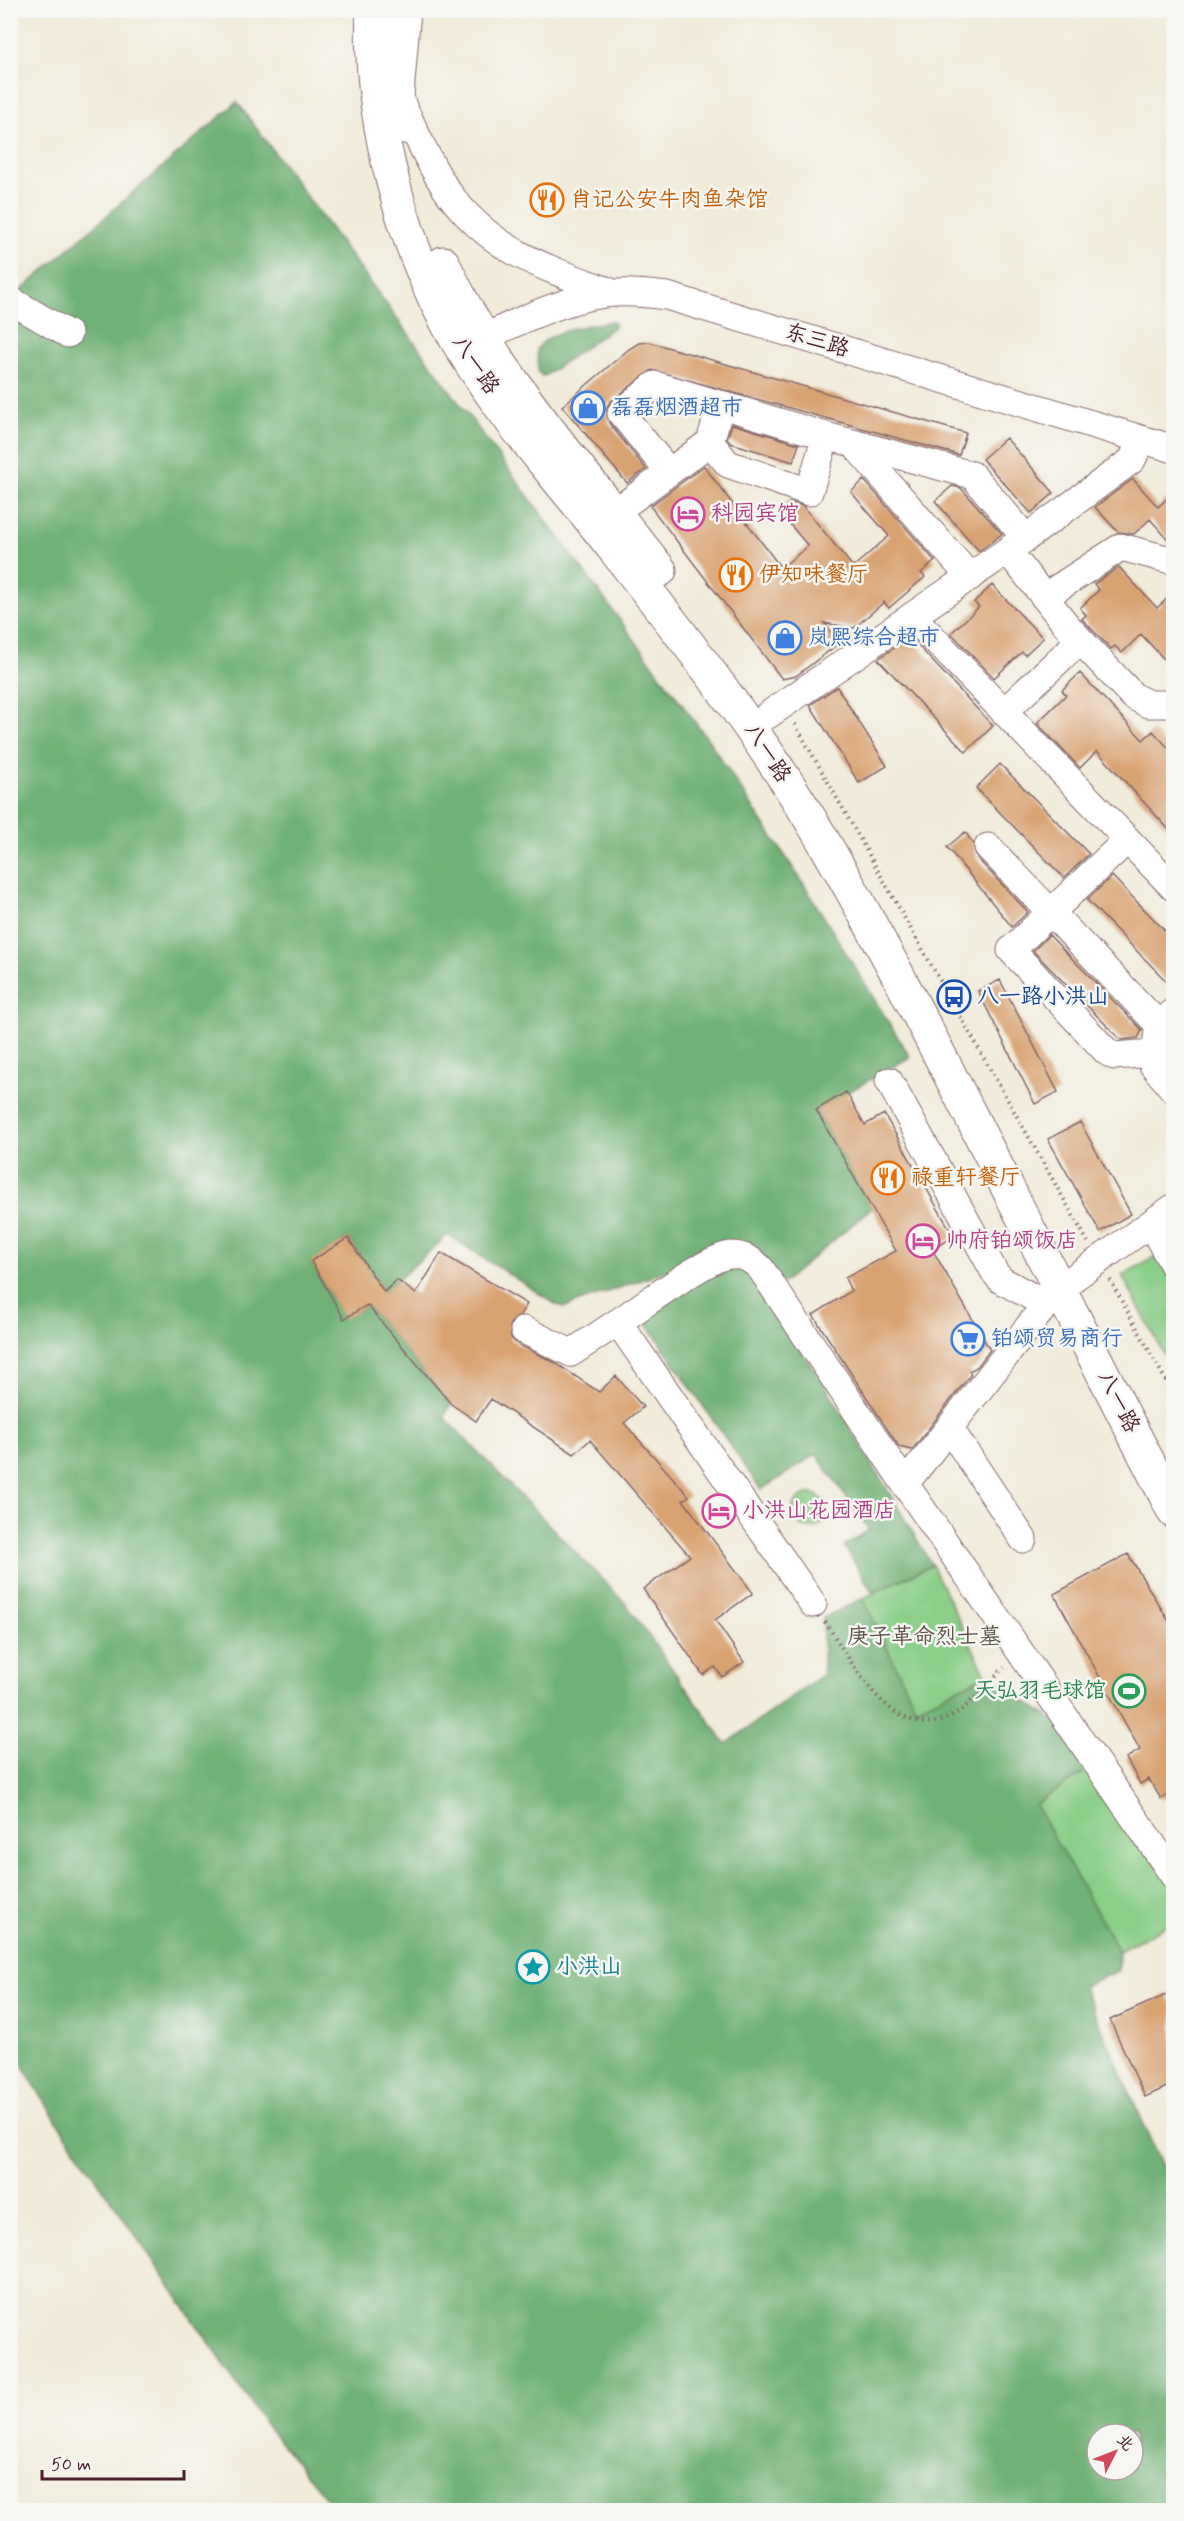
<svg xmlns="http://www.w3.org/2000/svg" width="1184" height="2521" viewBox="0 0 1184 2521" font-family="Mynerve,'LXGW WenKai TC',sans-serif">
  <rect width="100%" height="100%" fill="#f6f6f2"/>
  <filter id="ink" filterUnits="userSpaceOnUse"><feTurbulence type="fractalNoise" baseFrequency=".0167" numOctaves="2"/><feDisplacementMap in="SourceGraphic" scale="12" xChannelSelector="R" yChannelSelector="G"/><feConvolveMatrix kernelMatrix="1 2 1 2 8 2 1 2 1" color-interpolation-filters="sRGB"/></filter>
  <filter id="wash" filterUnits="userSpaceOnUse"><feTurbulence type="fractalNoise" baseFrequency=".008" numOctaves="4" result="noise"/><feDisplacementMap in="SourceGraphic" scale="24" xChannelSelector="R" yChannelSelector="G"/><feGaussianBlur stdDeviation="1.35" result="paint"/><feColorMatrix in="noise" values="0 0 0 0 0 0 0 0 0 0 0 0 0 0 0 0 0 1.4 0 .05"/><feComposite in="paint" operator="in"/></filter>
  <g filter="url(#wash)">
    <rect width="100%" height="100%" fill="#f1ebd9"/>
    <path fill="#8ace87" stroke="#6a7659" stroke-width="1.5" d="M1159,1255L1173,1281V1372L1122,1275Z
      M793 1511a17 17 0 1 1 34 0a17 17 0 1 1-34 0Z
      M932,1565L986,1675L916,1709L863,1598Z
      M1089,1769L1173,1889V1922L1119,1951L1035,1805Z"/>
    <path fill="#6fb174" stroke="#5c6850" stroke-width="1.5" fill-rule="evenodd" d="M237,102L707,738L803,883L910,1057L816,1110L872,1208L783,1283L735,1247L565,1307L557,1305L448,1235L384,1292L348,1238L311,1262L344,1318L367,1305L451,1404L444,1417L626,1604L726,1744L823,1674V1618L863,1598L916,1708L986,1675L1052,1719L1089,1769L1035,1805L1119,1951L1118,1971L1083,1986L1173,2191V2510H336L265,2424L58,2123L11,2047V299ZM1097,2434H1133V2470H1097Z
      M613,321L615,326L546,375L542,376L538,372L537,349C550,329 591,325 613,321Z
      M740,1262L828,1390L932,1565L873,1593L844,1546L869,1530L816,1454L761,1490L644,1320L712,1272Z"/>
    <g id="blocks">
      <path fill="#d8a373" d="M649,342L966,433L959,455L652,370L611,401L606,408L609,423L646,469L627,483L562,406L629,349L639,343Z
        M732,424L799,444L793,462L731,443L727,438Z
        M1006,438L1054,493L1031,513L982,459Z
        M704,466L781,568L808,546L779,511L790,502L803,506L853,567L889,536L851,492L864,480L935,561L921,573L925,577L889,608L884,602L854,628L824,623L839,643L796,676L782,679L650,506Z
        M1133,479L1158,507L1173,493V545L1150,519L1134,534L1118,532L1095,507Z
        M952,486L961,488L1002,534L979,551L935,501Z
        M1119,567L1157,608L1173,593V669L1141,634L1122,653L1115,646L1111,649L1082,619L1086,615L1080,608L1099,590L1094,584Z
        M992,585L1043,638L1025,655L1022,652L994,678L951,633L979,607L974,602Z
        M910,637L993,726L966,752L878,659Z
        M1080,673L1143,740L1153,731L1173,753V834L1097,751L1080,768L1037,723L1066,695L1062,690Z
        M837,687L887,766L859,783L810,705Z
        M1000,764L1089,854L1064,878L976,788Z
        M965,832L973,843L977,858L1028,912L1012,927L947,847Z
        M1112,876L1173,939V988L1087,900Z
        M1049,935L1142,1030L1138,1038L1121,1040L1033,951Z
        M1000,980L1058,1092L1035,1104L978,991Z
        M846,1092L865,1125L884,1114L954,1237L932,1249L990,1350L977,1367L969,1371L971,1374L912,1450L899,1447L813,1315L851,1291L845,1278L896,1251L816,1110Z
        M1080,1122L1131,1214L1100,1232L1048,1139Z
        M348,1238L384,1292L397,1280L416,1294L441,1253L527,1304L520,1315L510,1324L511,1338L517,1344L554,1362L599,1392L616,1376L643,1407L624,1423L689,1496L683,1500L753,1593L715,1620L744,1662L722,1677L715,1667L703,1675L643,1589L690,1556L590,1440L574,1454L491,1399L476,1421L451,1404L367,1305L344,1319L311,1261Z
        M1128,1554L1173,1628V1792L1161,1799L1149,1779L1140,1784L1126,1758L1140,1750L1054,1594Z
        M1168,1994L1173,2006V2084L1145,2097L1110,2020Z"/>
    </g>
  </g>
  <g filter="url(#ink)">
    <use href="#blocks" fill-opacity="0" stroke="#846668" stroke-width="1.5"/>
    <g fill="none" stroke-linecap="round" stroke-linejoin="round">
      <g stroke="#846668" stroke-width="29">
        <path id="minor" d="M401,103C416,132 429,165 448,192C491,252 548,269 614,293
          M10,300L68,334
          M467,347C508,325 569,295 616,293C633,292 650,294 667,296L1174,449
          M710,442L728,464L809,492L826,436
          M853,443L970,577
          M669,472L621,413L655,385L826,436L972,475L1026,538
          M615,512L710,442L721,404
          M1008,551L1068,627L1133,696L1148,704H1174
          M1044,597L1121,547L1174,561
          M912,616L1174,888
          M1004,712L1080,640
          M768,715L1026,538L1132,460L1141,441
          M1127,840L1011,950L1107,1052L1114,1056L1154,1053
          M988,847L1159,1025
          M1174,1011L1159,1025L1153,1065L1174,1090
          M889,1081L995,1273L1001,1280L1047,1305
          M1174,1207L1075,1277L1040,1312L905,1484L1174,1876
          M1174,1228L1159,1239L1174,1266
          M524,1330L571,1353L618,1322
          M950,1429L1023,1539
          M813,1604L618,1322C639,1309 711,1254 732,1255C743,1255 754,1261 761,1269L905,1484"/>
      </g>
      <g stroke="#846668" stroke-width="35">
        <path id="major" d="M373,10C367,118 405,257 462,349C505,420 563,484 614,549C688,642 760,734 821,837C878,934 929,1034 980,1134C1045,1260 1109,1386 1174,1512
          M404,10L397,95L404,127
          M443,263C495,376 584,472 660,570"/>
      </g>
      <path stroke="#846668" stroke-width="4" stroke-dasharray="1.5 4.5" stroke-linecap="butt" d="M795,724L1088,1242
        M1110,1280L1174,1395
        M825,1622C855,1665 897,1756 961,1710C977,1698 990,1682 1004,1667"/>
      <use href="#minor" stroke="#fff" stroke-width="27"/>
      <use href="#major" stroke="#fff" stroke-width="33"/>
    </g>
  </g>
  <defs>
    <g id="restaurant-ring" transform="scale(1.725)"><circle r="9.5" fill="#f6f6f2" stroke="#e8710a" stroke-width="1.5"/><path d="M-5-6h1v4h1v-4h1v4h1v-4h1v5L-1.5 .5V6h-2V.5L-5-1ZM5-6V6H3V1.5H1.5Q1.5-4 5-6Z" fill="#e8710a"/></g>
    <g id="shop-ring" transform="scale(1.725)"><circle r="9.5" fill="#f6f6f2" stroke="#3f7fe0" stroke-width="1.5"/><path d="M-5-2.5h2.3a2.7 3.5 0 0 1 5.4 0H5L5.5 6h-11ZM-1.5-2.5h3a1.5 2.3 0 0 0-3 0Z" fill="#3f7fe0"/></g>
    <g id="hotel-ring" transform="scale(1.725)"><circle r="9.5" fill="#f6f6f2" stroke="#d1479c" stroke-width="1.5"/><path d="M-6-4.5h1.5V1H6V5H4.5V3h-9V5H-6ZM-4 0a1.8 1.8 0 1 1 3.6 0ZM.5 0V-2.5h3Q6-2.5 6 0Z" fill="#d1479c"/></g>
    <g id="bus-ring" transform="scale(1.725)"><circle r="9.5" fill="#f6f6f2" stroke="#1a4fb4" stroke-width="1.5"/><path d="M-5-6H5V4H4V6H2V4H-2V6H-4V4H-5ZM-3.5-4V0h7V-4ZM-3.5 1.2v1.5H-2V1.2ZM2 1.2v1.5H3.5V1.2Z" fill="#1a4fb4"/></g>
    <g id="supermarket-ring" transform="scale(1.725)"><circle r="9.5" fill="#f6f6f2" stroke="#3f7fe0" stroke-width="1.5"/><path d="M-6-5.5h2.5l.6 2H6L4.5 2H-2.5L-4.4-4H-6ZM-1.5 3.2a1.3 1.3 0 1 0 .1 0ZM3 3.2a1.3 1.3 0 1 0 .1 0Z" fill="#3f7fe0"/></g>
    <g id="stadium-ring" transform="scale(1.725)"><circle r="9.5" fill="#f6f6f2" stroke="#2e9e5b" stroke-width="1.5"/><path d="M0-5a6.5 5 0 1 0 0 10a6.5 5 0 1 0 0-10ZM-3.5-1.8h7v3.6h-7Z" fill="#2e9e5b"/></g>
    <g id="sight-ring" transform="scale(1.725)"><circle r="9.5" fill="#f6f6f2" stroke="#0f9aa8" stroke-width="1.5"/><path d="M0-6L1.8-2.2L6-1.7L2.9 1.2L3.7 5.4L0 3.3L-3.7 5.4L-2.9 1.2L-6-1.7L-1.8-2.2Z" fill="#0f9aa8"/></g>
  </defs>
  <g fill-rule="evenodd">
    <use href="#restaurant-ring" x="547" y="200"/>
    <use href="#shop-ring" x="588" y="408"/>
    <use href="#hotel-ring" x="688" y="514"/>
    <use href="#restaurant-ring" x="736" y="575"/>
    <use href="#shop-ring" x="785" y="638"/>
    <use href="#bus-ring" x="954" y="997"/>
    <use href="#restaurant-ring" x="888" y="1178"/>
    <use href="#hotel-ring" x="923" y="1241"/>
    <use href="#supermarket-ring" x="968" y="1339"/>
    <use href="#hotel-ring" x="719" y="1511"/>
    <use href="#stadium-ring" x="1129" y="1691"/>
    <use href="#sight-ring" x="533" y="1967"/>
  </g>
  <g text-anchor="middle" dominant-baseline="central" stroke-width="5" stroke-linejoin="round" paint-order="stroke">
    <g font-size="22" fill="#c56008" stroke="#f6f6f2" text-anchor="start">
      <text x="570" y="200">肖记公安牛肉鱼杂馆</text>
      <text x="759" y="575">伊知味餐厅</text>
      <text x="911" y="1178">禄重轩餐厅</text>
    </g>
    <g font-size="22" fill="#4a1f2b" stroke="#f6f6f2">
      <text transform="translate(817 341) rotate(17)">东三路</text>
      <text transform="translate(475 365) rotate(56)">八一路</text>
      <text transform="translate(767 753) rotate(57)">八一路</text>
      <text transform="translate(1118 1402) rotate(63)">八一路</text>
    </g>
    <g font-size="22" fill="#366cbe" stroke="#f6f6f2" text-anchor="start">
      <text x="611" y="408">磊磊烟酒超市</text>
      <text x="808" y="638">岚熙综合超市</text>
      <text x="991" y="1339">铂颂贸易商行</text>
    </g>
    <g font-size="22" fill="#b23c85" stroke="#f6f6f2" text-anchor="start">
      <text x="711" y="514">科园宾馆</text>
      <text x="946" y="1241">帅府铂颂饭店</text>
      <text x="742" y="1511">小洪山花园酒店</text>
    </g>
    <g font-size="22" fill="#164399" stroke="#f6f6f2" text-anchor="start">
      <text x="977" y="997">八一路小洪山</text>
    </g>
    <g font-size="22" fill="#5d5447" stroke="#f6f6f2">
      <text x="924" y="1637">庚子革命烈士墓</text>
    </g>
    <g font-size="22" fill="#27864d" stroke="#f6f6f2" text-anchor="end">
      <text x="1106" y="1691">天弘羽毛球馆</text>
    </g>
    <g font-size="22" fill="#0d838f" stroke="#f6f6f2" text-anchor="start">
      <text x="556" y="1967">小洪山</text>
    </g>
  </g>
  <rect width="1184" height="2521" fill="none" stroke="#f6f6f2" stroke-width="36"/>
  <g transform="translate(1115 2452) rotate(48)"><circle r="28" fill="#f6f6f2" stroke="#b1a0a2" stroke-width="1.5"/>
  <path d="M0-4.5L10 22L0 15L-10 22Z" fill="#d1495b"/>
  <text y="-9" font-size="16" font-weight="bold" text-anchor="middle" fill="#4a1f2b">北</text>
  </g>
  <path d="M42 2470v9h142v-9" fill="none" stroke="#4a1f2b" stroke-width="3"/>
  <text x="51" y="2470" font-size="18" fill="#4a1f2b" stroke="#f6f6f2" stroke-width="4.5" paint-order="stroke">50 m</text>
</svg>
